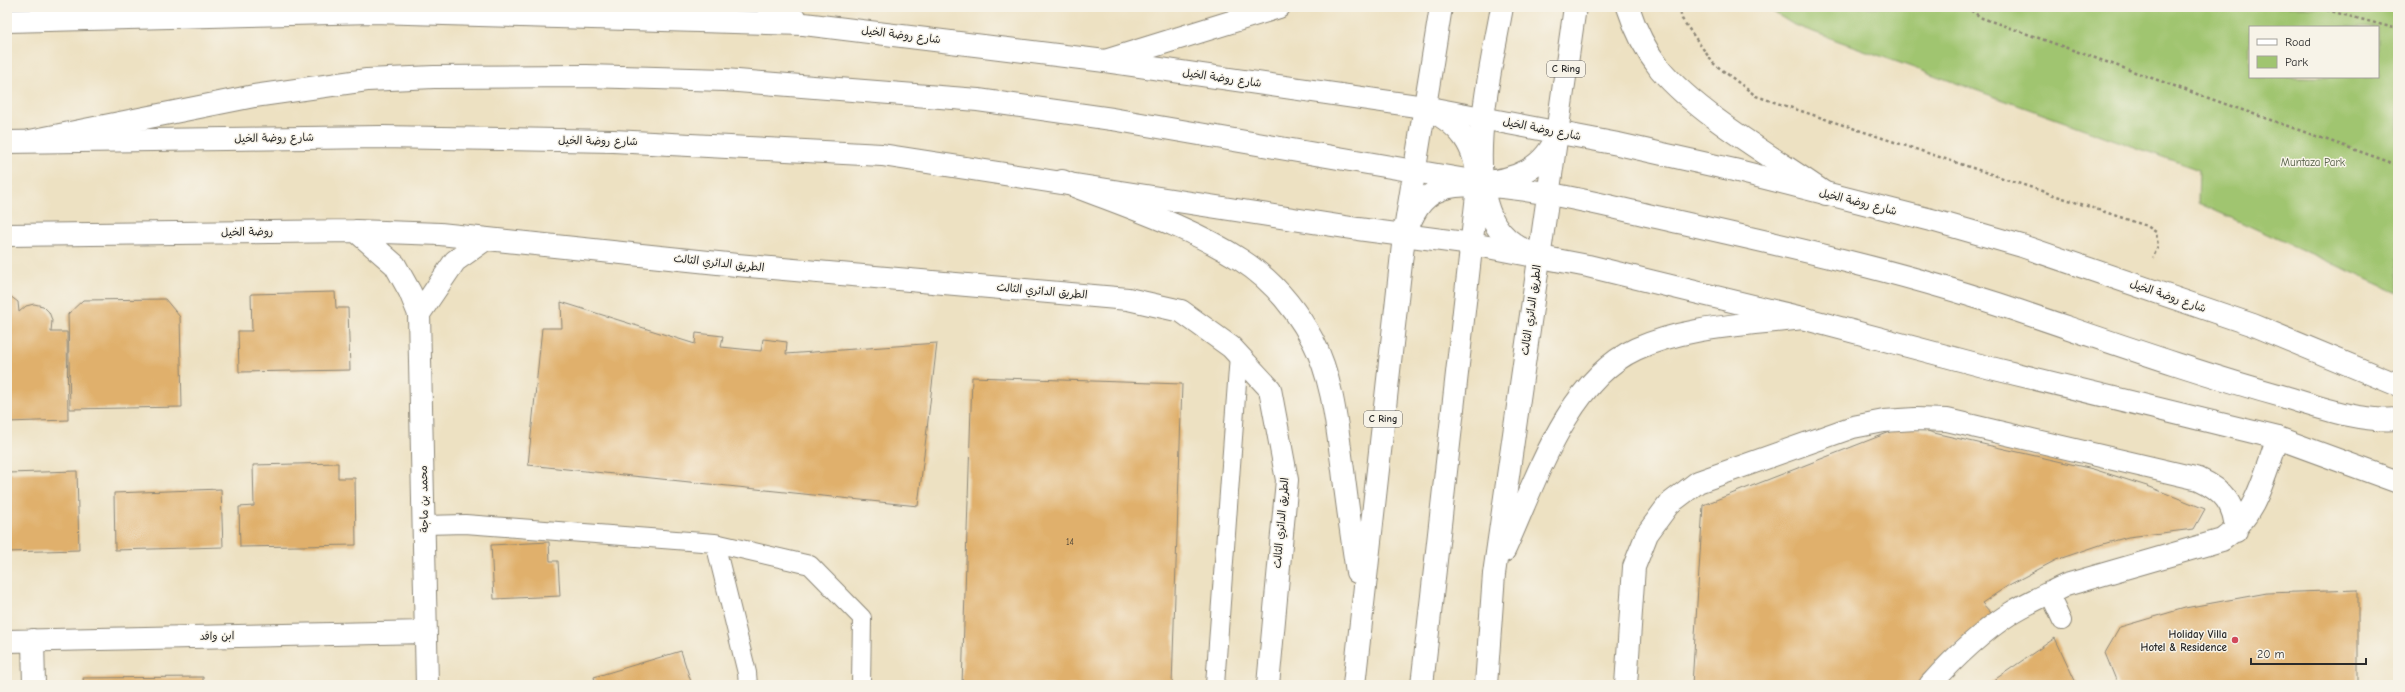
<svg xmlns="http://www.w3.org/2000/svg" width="2405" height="692" viewBox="0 0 2405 692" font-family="'Comic Neue','Playpen Sans Arabic',sans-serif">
  <rect width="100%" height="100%" fill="#f7f3e8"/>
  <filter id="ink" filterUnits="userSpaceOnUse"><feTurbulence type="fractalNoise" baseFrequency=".025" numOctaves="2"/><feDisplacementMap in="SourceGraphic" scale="8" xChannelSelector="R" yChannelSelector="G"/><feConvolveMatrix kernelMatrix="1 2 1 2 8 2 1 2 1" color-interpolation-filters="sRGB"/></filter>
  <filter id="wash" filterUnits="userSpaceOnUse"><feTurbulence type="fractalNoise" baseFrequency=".012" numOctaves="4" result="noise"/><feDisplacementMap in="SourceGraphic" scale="16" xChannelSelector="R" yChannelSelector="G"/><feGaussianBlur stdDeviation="0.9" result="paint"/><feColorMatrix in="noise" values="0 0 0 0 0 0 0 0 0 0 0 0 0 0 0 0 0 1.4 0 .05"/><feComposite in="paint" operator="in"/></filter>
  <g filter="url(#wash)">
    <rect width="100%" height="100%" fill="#ede1c2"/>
    <path fill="#a0c570" stroke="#66784e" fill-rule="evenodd" d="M1765,7H2398V293L2198,203L2199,170L1794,25ZM2250,27H2378V77H2250Z"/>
    <g id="blocks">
      <path fill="#e0b06c" d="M335,292L336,308H348L350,370L239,372L238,331H252L251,294Z
        M7,296H10L18,302L19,312L26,306L34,304L43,306L49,312L52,320L51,332H67L68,420L7,422Z
        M165,299L180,317L182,407L70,409L68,314L83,300Z
        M561,302L695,344L696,333L723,336L721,347L761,351L763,339L787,342L786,354L937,343L918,506L528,465L542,328H562Z
        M972,377L1182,384L1172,685H962Z
        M1908,425L1934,433L2093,469L2150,487L2205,509L2194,529L2128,537L2103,544L2056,560L2009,585L1982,603L1992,614L1937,662L1917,685H1692L1703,505Z
        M338,463V478H355L356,545L240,547L239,507L254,506L253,465Z
        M77,471L79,550L7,552V473Z
        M221,489L223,547L115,550L114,493Z
        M549,542L550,561H558L560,596L494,599L491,545Z
        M2358,590V685H2118L2105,653L2120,627L2185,608L2267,593Z
        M2055,638L2077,685H1987Z
        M681,651L692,685H596L594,677Z
        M203,677V685H84L83,678Z"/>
    </g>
  </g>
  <g filter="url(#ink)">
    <use href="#blocks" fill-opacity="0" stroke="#8c8676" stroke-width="1"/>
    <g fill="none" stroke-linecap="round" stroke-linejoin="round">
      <g stroke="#8c8676" stroke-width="20">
        <path id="service" d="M425,525L465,524L715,543L747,673L748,685
          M715,543L810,565L862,618L861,685
          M2049,593L2062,621
          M1215,685L1239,355"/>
      </g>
      <g stroke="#8c8676" stroke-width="24">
        <path id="minor" d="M356,231L395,265L410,292L419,314L427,685
          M7,235L356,231L440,234L737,265L1128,299L1181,311L1231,347L1270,389L1287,480L1268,685
          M419,314L455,261L486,239
          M33,640L34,685
          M7,641L426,632
          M1626,685L1634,567L1647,534L1669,504L1698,482L1853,427L1884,421L1915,419L1947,420L2199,479C2223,490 2235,504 2236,531
          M1930,685C1954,658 1980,633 2011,613C2028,602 2048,594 2066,585L2222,540C2256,517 2264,476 2278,438"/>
      </g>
      <g stroke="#8c8676" stroke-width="24">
        <path id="primary" d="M768,7L798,21
          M7,21L373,12L804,24L1105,61L1424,107L1618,144L1734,170L1935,221L2022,246L2253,325L2398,385
          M7,142L381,137L613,141L882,155L1358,229L1472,244L1588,266L1802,318L1991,368L2278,438L2398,482"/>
      </g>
      <g stroke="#8c8676" stroke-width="24">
        <path id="trunk" d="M1502,7C1492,65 1464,171 1495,224C1504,239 1521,250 1538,256
          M1628,7C1635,29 1646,51 1660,69C1700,116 1775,158 1826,194
          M1105,61L1279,7
          M30,141L254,96L367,80L434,77L586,76L725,80L978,100L1112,119L1478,182C1513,182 1547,168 1558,132
          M1062,181C1122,205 1187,225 1241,260C1272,280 1296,309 1313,341C1333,379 1337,428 1343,470C1347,504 1352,538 1357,572
          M1404,236C1412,216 1420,196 1442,189C1481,176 1588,201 1630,211C1753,239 1878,265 1998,304C2094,336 2188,370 2285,397C2321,408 2360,422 2398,419
          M1504,551C1534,486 1566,381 1636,349C1687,326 1747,325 1802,318
          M1354,685L1404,236L1441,7
          M1422,685L1478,186C1477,145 1460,124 1424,107
          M1486,685L1494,574L1575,7"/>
      </g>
      <path stroke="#8c8676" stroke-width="2.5" stroke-dasharray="3 3" stroke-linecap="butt" d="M1679,7L1682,19L1713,63L1756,96L2147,226L2156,232L2158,246L2153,258
        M1966,7L1982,18L2398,165
        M2315,7L2398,29"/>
      <use href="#service" stroke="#fff" stroke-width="18"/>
      <use href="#minor" stroke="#fff" stroke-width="22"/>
      <use href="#primary" stroke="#fff" stroke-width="22"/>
      <use href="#trunk" stroke="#fff" stroke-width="22"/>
    </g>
  </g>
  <circle fill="#d1495b" stroke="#f7f3e8" stroke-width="1.5" cx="2235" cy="640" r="4"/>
  <g text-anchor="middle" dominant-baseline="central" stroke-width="3" stroke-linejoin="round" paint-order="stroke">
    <g font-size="9" fill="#584c3b">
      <text x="1070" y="542">14</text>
    </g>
    <g fill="#f7f3e8" stroke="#686764" stroke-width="1">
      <rect x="1547" y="61" width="38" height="16" rx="3"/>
      <rect x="1364" y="411" width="38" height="16" rx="3"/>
    </g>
    <g font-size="10" font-weight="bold" fill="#2b2b2b">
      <text x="1566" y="69">C Ring</text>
      <text x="1383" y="419">C Ring</text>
    </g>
    <g font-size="11" fill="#2b2b2b" stroke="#f7f3e8">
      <text transform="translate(901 35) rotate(7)">شارع روضة الخيل</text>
      <text transform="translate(1222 78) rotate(8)">شارع روضة الخيل</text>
      <text transform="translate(1542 129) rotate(11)">شارع روضة الخيل</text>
      <text transform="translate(274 138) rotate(-1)">شارع روضة الخيل</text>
      <text transform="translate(598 141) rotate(1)">شارع روضة الخيل</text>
      <text transform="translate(1858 202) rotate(14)">شارع روضة الخيل</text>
      <text transform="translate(247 232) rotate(-1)">روضة الخيل</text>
      <text transform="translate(719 263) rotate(6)">الطريق الدائري الثالث</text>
      <text transform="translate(1042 291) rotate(5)">الطريق الدائري الثالث</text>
      <text transform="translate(2168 296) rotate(19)">شارع روضة الخيل</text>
      <text transform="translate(1531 310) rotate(-82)">الطريق الدائري الثالث</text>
      <text transform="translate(424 499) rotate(-91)">محمد بن ماجة</text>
      <text transform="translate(1281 523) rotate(-85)">الطريق الدائري الثالث</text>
      <text transform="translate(217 636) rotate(-1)">ابن وافد</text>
    </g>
    <g font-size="11" fill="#4e5940" stroke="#f7f3e8">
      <text x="2313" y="162">Muntaza Park</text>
    </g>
    <g font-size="11" font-weight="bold" fill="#2b2b2b" stroke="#f7f3e8" text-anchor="end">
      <text x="2227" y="634">Holiday Villa<tspan x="2227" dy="13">Hotel &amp; Residence</tspan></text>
    </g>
  </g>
  <rect width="2405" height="692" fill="none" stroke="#f7f3e8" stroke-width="24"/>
  <rect x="2249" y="26" width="130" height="52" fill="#f7f3e8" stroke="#a5a39c"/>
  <rect x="2257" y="39" width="20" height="6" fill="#ffffff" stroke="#a5a39c"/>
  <text x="2285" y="46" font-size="12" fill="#2b2b2b">Road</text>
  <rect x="2257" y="56" width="20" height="12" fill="#a0c570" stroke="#a5a39c"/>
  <text x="2285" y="66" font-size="12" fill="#2b2b2b">Park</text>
  <path d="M2251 658v6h115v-6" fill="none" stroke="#2b2b2b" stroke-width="2"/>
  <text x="2257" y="658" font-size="12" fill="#2b2b2b" stroke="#f7f3e8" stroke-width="3" paint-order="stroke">20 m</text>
</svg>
